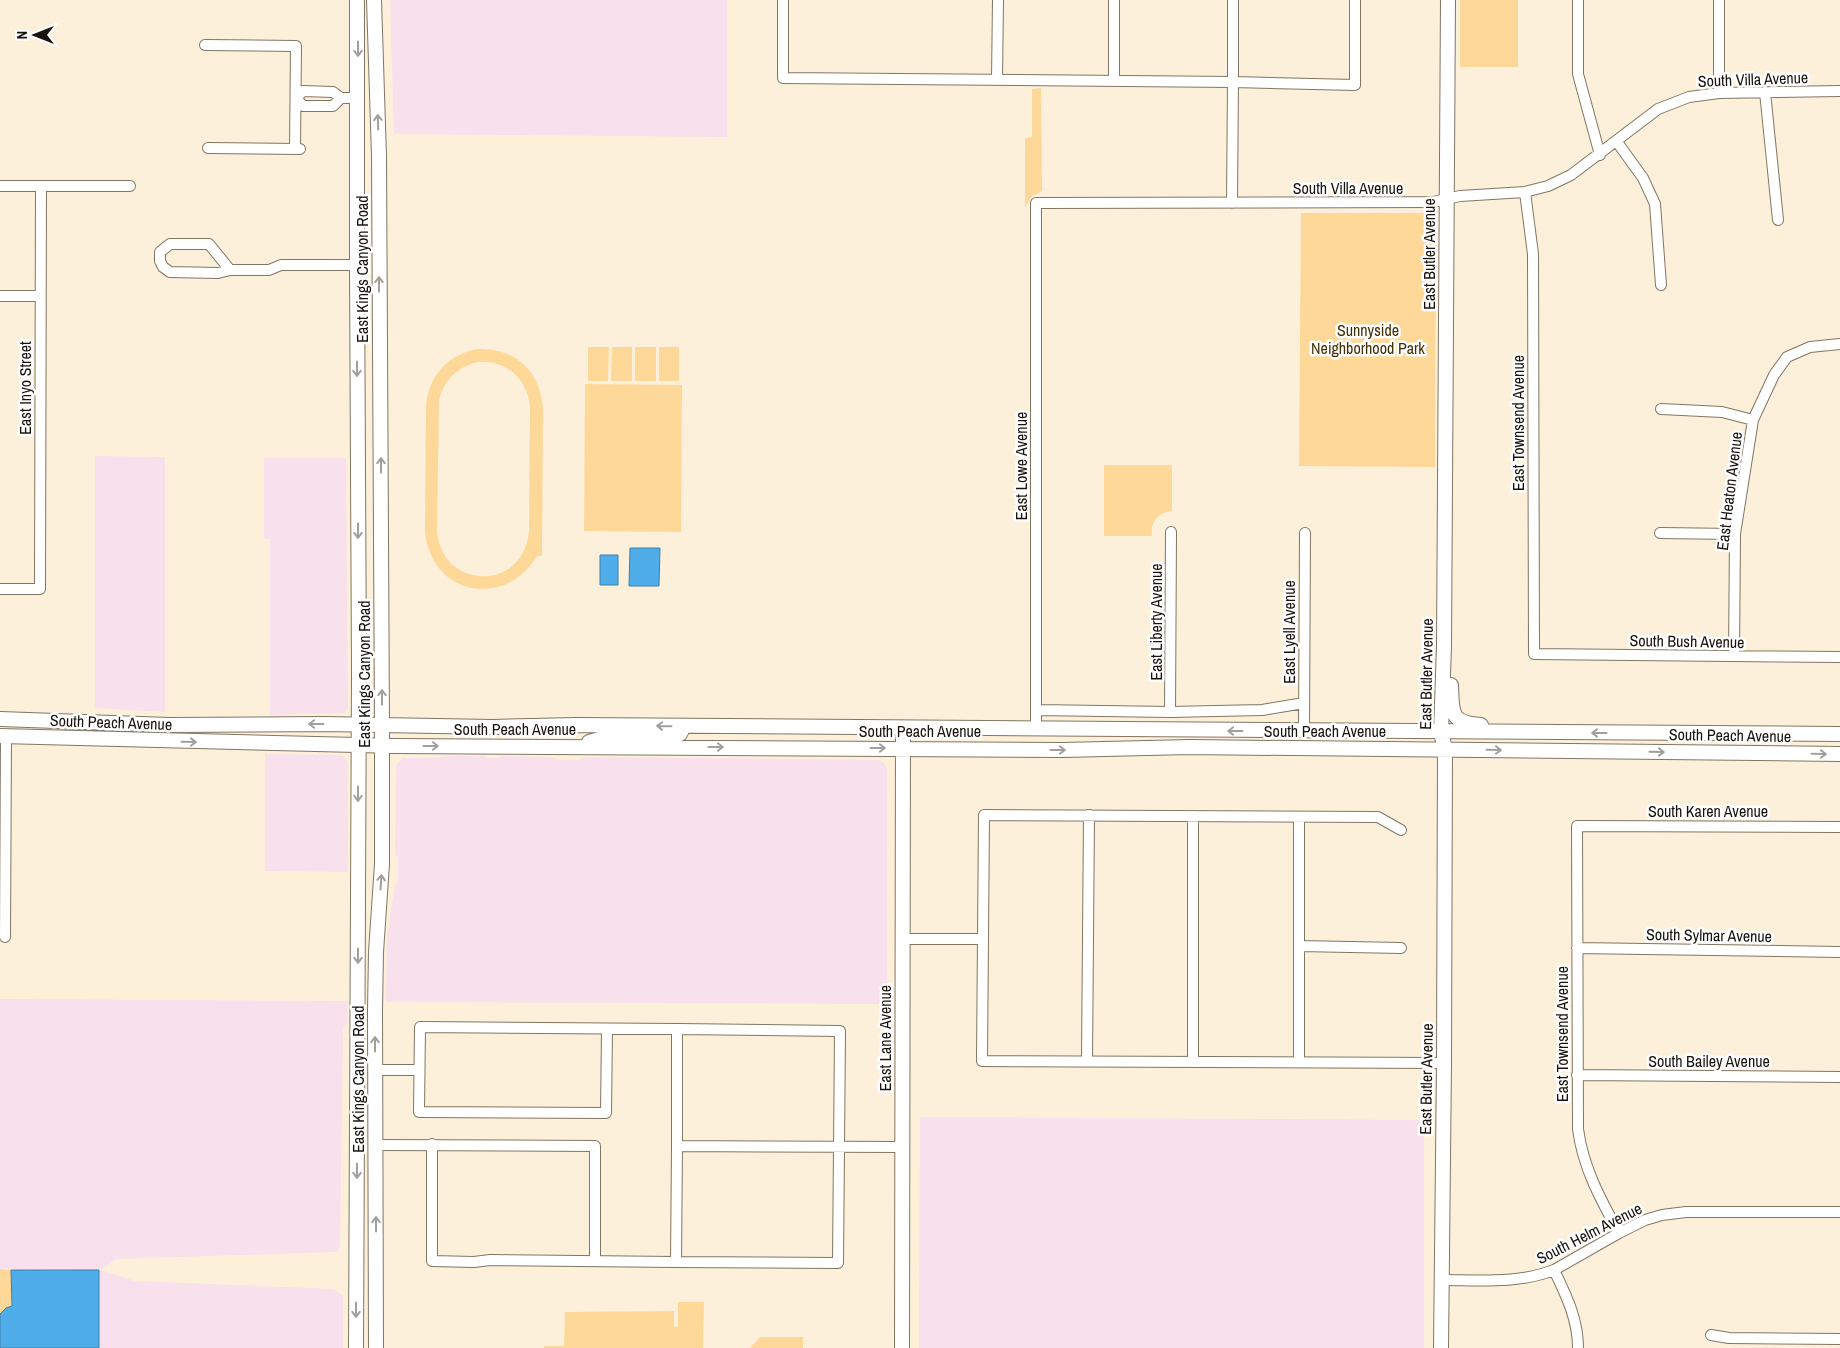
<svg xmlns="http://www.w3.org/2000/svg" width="1840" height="1348" viewBox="0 0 1840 1348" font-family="'Archivo Narrow',sans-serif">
  <rect width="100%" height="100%" fill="#fdf0db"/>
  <path fill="#f8e0ec" d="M390,0H727V137L394,134Z
    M95,456L165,457V712L95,708Z
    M264,458H346L348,708L344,713L270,715V539H264Z
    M265,754L341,755L346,758L348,763V872L265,871Z
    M444,756H484L487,758H500L502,756L553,757L558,760H578L584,757L880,760L884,763L887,769V1004L386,1002L387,935L395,886L398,881V858L395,854L396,765L403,758H437Z
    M0,999L348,1001L347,1024L343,1029L340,1245L338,1252L117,1259L100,1270L135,1281L334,1289L343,1296V1348H99V1270L0,1269Z
    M920,1117L1424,1120V1348H919Z"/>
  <path fill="#fed898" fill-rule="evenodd" d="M1460,0H1518V67H1460Z
    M1041,88L1042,191L1031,197L1025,208V138L1032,137V89Z
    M1301,213H1436L1435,467L1299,466Z
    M588,347H609L608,381H588Z
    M612,347H632V381H611Z
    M635,347H656V381H635Z
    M659,347H679V381H659Z
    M476,349C514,347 541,370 543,409L542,556H537C504,611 429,594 425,530L426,407C428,377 446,356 476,349ZM478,362C507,360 528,379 530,408L529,531C524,592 441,591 437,530L439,400C444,380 457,367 478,362Z
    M585,384L682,385L681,532L584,531Z
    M1104,465H1172V511C1158,512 1150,522 1152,536H1104Z
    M0,1269L11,1270L12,1306L6,1308L0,1314Z
    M678,1302H704L703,1348H544V1346H564L565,1312L674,1311V1326L678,1327Z
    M760,1337H803V1348H750Z"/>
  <path fill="#4faeea" stroke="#3e7fa7" d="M630,548H660L659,586H629Z
    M600,555H618V585H600Z
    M11,1270H99V1348H0V1314L6,1308L12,1306Z"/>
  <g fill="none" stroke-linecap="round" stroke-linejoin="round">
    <g stroke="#817663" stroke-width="12">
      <path id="street" d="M783,0V78L1233,82L1232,203
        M1114,0V81
        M1233,0V82L1355,85V0
        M1578,0V74L1600,155
        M1719,0V93
        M205,45L296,46L295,149
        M997,80L998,0
        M1765,92L1778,220
        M341,98L333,106H303L296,98L303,91L333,92L341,98H358
        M1617,142L1643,178L1655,204L1661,285
        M208,148L300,149
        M0,186H130
        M1525,192L1533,254L1534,654L1840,657
        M230,270L209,244H170L160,252V261L163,267L170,272L218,273L230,270H269L281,265H357
        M0,296H40
        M1661,409L1722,412L1753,420L1774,375L1787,357L1810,347L1840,344
        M1660,533L1735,534
        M0,589H40L41,186
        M1734,656L1735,534L1753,420
        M1036,710L1170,712L1262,710L1304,703
        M1170,712L1171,532
        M1036,729V203L1433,202L1460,196L1525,192L1548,186L1571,175L1658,109L1689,97L1719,93L1840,91
        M1304,732L1305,533
        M1193,816V1061
        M1299,817V1062
        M1401,830L1378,817L984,815L982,1061L1444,1063
        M5,937L6,736
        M903,939H983
        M1299,946L1401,948
        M1577,948L1840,952
        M607,1029L606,1113L419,1112L420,1027L677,1029V1146L903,1147
        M1087,1060L1089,815
        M375,1070H419
        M1577,1075L1840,1077
        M432,1144V1261L474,1262L490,1260L676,1262L677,1146
        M376,1145L595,1146V1261
        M1619,1233C1601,1200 1583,1168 1578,1129L1577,826L1840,827
        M676,1262L838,1263L840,1031L677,1029
        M1554,1270C1566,1295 1578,1319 1578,1348
        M1441,1280C1478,1280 1518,1284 1554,1270L1619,1233L1645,1220L1662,1215L1686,1212H1840
        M1711,1335L1729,1338L1840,1339"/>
    </g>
    <g stroke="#817663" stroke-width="16">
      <path id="secondary" d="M374,0L379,156L382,726V864L376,952L375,1010L376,1348
        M1451,685C1452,713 1450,723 1481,725
        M0,719L169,725L326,724L492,727L576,725L1840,734
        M0,736L398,746L1062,750L1190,747L1840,754
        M589,742L607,737H672L680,734L684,726
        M356,1348L359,673L357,265V0
        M902,1348L903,728
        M1441,1348L1444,1063L1445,749L1441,733L1444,646L1448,0"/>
    </g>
    <use href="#street" stroke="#fff" stroke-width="10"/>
    <use href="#secondary" stroke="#fff" stroke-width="14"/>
  </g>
  <defs><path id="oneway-shaft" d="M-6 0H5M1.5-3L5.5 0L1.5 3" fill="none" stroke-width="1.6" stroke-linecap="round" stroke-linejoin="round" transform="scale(1.25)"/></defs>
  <g stroke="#a2a09d">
    <use href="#oneway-shaft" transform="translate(358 49) rotate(90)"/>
    <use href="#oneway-shaft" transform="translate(378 122) rotate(-92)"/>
    <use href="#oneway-shaft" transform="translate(379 284) rotate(-90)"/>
    <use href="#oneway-shaft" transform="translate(357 369) rotate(90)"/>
    <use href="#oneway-shaft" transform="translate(381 465) rotate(-90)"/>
    <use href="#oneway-shaft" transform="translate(358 531) rotate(90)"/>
    <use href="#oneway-shaft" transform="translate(382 697) rotate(-90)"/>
    <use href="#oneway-shaft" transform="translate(316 724) rotate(-180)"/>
    <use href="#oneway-shaft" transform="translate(664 726) rotate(-179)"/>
    <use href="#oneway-shaft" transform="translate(1235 731) rotate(-180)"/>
    <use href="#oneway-shaft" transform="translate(1599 733) rotate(-180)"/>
    <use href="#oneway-shaft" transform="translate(189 742) rotate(1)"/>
    <use href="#oneway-shaft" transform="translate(431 746)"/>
    <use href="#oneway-shaft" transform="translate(716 747)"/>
    <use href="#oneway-shaft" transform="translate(878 748)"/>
    <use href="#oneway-shaft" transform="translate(1058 750)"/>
    <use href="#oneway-shaft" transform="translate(1494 750) rotate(1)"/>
    <use href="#oneway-shaft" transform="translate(1657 752) rotate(1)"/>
    <use href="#oneway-shaft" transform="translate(1819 754) rotate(1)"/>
    <use href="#oneway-shaft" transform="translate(358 794) rotate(90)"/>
    <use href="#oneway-shaft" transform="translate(381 882) rotate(-86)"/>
    <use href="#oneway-shaft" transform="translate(358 956) rotate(90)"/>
    <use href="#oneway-shaft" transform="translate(375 1044) rotate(-90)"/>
    <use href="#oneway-shaft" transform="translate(357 1171) rotate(90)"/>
    <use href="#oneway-shaft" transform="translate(376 1224) rotate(-90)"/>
    <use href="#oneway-shaft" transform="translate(356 1310) rotate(90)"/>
  </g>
  <g text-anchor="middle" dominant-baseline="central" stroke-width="5" stroke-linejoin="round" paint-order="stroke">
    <g font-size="16" fill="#17120b" stroke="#fff">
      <text transform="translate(1753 79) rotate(-2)">South Villa Avenue</text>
      <text x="1348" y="188">South Villa Avenue</text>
      <text transform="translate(1429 254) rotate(-90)">East Butler Avenue</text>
      <text transform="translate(362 269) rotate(-90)">East Kings Canyon Road</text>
      <text transform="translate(25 388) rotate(-90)">East Inyo Street</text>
      <text transform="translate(1518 423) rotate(-90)">East Townsend Avenue</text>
      <text transform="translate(1021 466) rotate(-90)">East Lowe Avenue</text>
      <text transform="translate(1729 491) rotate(-83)">East Heaton Avenue</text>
      <text transform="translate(1156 622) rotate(-90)">East Liberty Avenue</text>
      <text transform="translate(1289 632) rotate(-90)">East Lyell Avenue</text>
      <text transform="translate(1687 641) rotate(1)">South Bush Avenue</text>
      <text transform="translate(364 674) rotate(-90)">East Kings Canyon Road</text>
      <text transform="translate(1426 674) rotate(-89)">East Butler Avenue</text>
      <text transform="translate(111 722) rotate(2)">South Peach Avenue</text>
      <text x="515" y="729">South Peach Avenue</text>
      <text x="920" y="731">South Peach Avenue</text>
      <text x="1325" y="731">South Peach Avenue</text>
      <text transform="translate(1730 735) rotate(1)">South Peach Avenue</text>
      <text x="1708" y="811">South Karen Avenue</text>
      <text transform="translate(1709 935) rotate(1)">South Sylmar Avenue</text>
      <text transform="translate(1562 1034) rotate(-90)">East Townsend Avenue</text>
      <text transform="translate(885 1038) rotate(-90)">East Lane Avenue</text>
      <text x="1709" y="1061">South Bailey Avenue</text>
      <text transform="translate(358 1079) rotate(-90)">East Kings Canyon Road</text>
      <text transform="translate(1426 1079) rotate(-89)">East Butler Avenue</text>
      <text transform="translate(1589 1233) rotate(-27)">South Helm Avenue</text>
    </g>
    <g font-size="16" fill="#442f05" stroke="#fff">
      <text x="1368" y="330">Sunnyside<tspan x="1368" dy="18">Neighborhood Park</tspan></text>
    </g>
  </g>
  <g transform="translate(35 35) rotate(270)" stroke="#ffffff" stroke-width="4" paint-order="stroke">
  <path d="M0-4L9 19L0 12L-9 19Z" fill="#17120b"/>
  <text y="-8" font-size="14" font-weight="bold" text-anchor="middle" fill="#17120b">N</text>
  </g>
</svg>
